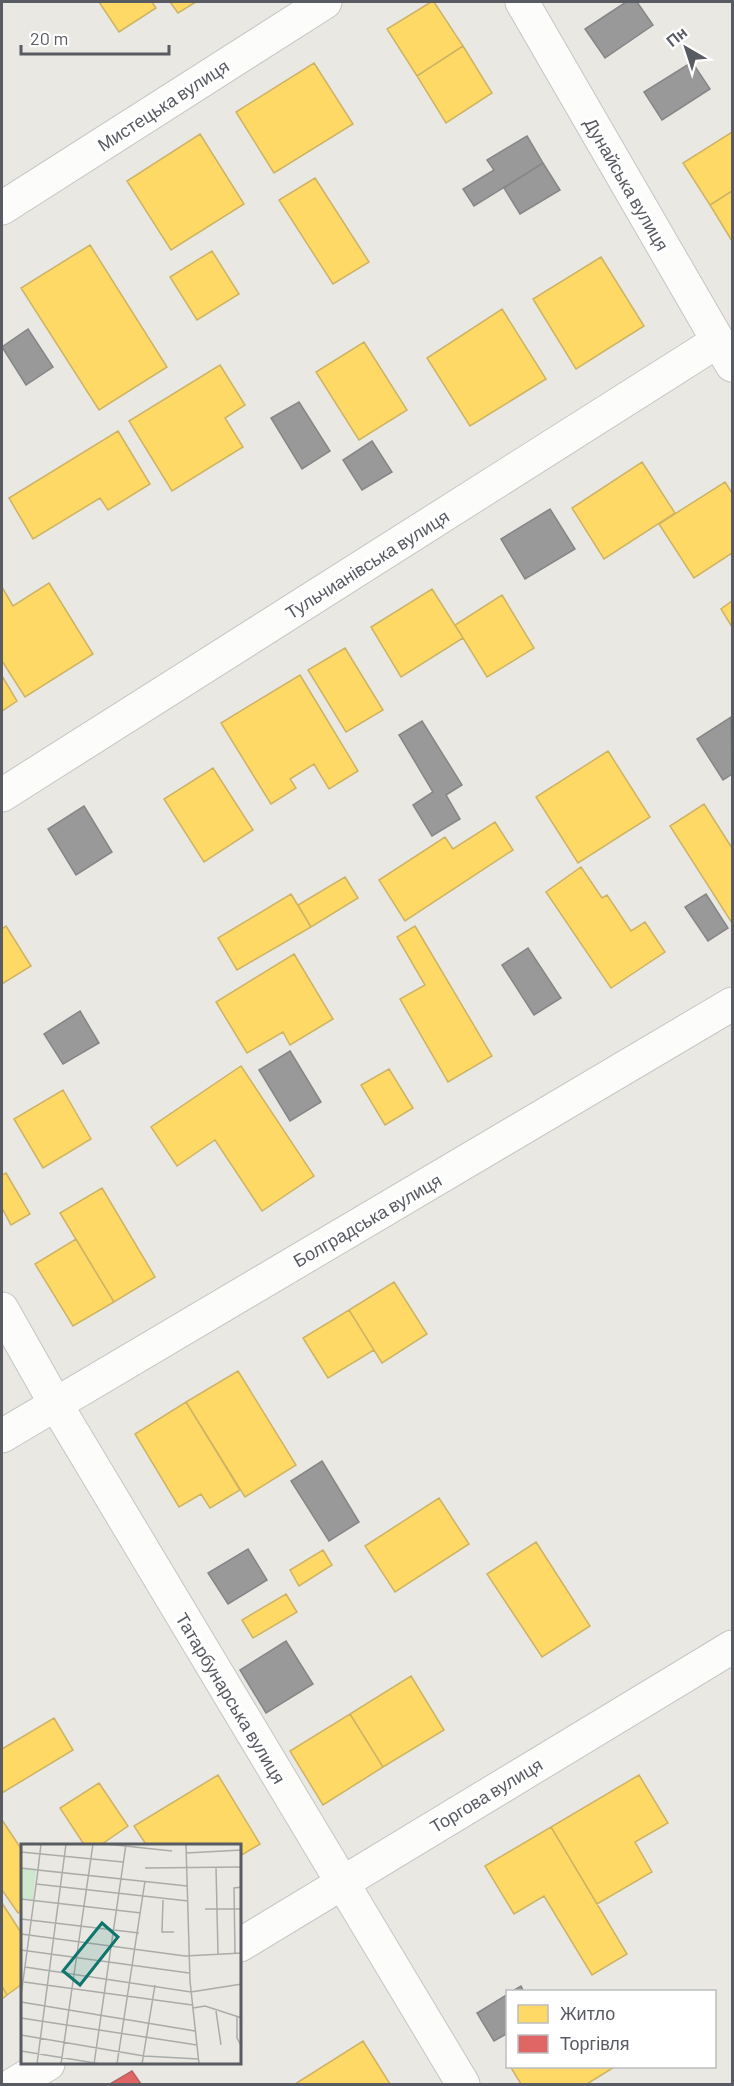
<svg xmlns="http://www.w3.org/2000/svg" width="734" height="2086" viewBox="0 0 734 2086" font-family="Barlow,sans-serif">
  <rect width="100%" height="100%" fill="#e9e8e2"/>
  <path fill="#ffd966" stroke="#cdb364" stroke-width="1.5" d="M99,2H152L156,8L119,32Z
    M170,2H196L178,13Z
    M431,2H434L463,46L417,76L387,29Z
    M463,46L492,93L446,123L417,76Z
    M314,63L353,124L274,173L236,112Z
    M732,132V191L710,205L683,163Z
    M200,134L244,204L171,250L127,181Z
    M315,178L369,262L333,284L279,200Z
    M732,191V241L710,205Z
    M90,245L167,367L99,410L21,288Z
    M212,251L239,294L197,320L170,277Z
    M601,257L644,326L576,369L533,299Z
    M502,309L546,379L470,426L427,358Z
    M364,342L407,410L359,440L316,372Z
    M220,365L245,405L225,418L243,447L172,491L129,421Z
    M118,431L150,484L108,510L100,498L33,539L9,498Z
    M642,462L675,513L604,559L572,508Z
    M725,482L732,493V553L694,578L659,524Z
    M49,583L93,654L25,697L2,661V587L13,606Z
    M432,589L463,638L401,677L371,627Z
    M502,595L534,648L487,677L455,625Z
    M732,601V627L721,609Z
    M345,648L383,710L346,732L308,670Z
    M300,675L358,771L329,789L314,764L290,779L296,788L271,804L221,723Z
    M2,676L17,701L2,711Z
    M608,751L650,817L578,863L536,797Z
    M213,768L253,830L204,862L164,799Z
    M704,804L732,848V923L670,826Z
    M495,822L513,850L405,921L379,880L445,837L453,849Z
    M581,867L602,898L607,895L631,931L645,922L665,952L611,988L546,892Z
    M345,877L358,898L311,927L298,905Z
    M291,894L311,927L237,970L218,938Z
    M6,926L31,966L2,984V929Z
    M415,926L492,1056L448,1082L400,999L425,985L397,937Z
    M294,954L333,1019L290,1045L283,1032L247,1053L216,1002Z
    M241,1066L314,1176L262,1211L215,1140L177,1166L151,1127Z
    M389,1069L413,1108L385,1125L361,1085Z
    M63,1090L91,1139L43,1168L14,1119Z
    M6,1173L30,1214L11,1225L2,1208V1175Z
    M102,1188L155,1277L114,1302L60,1213Z
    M76,1239L114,1302L73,1326L35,1264Z
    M394,1282L427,1334L382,1363L349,1310Z
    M349,1310L374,1350L328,1378L303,1338Z
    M238,1371L296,1465L245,1497L186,1402Z
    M186,1402L240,1490L210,1508L201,1494L179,1507L135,1434Z
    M439,1498L469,1544L395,1592L365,1546Z
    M536,1542L590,1626L542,1657L487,1574Z
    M323,1550L332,1565L299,1586L290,1570Z
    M286,1594L297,1612L253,1638L242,1620Z
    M411,1676L444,1730L383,1767L350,1714Z
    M350,1714L383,1767L323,1805L290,1751Z
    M54,1718L73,1750L2,1793V1749Z
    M218,1775L260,1844L240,1856V1846H147L134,1826Z
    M639,1775L668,1823L635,1842L652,1872L597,1904L551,1827Z
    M99,1783L128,1826L99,1846H85L60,1808Z
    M2,1820L22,1850V1910L18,1913L2,1890Z
    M551,1827L627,1954L592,1975L544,1896L514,1914L485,1866Z
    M2,1903L22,1934V1984L7,1995L2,1986Z
    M2,1986L7,1995L2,1999Z
    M363,2041L390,2084H295Z
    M510,2066H616L587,2084H521Z"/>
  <path fill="#e06666" stroke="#b76364" stroke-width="1.5" d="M132,2071L141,2084H110Z"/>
  <path fill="#999" stroke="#868688" stroke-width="1.5" d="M626,2H637L653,25L605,58L585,29Z
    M692,62L710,89L662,120L644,92Z
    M527,136L543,163L474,206L463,189L494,170L487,160Z
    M543,163L560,190L520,214L504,188Z
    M28,329L53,367L26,385L2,347Z
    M299,402L330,451L302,469L271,418Z
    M372,441L392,472L362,490L343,460Z
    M550,509L575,549L525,579L501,539Z
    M731,717L732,774L723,780L697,739Z
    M422,721L462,785L446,795L460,819L432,836L413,805L433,792L399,735Z
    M84,806L112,852L76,875L48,829Z
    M706,894L728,928L708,941L685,907Z
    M528,948L561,998L534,1015L502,965Z
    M80,1011L99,1043L63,1064L44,1034Z
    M290,1051L321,1102L290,1121L259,1070Z
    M322,1461L359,1522L329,1541L291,1481Z
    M248,1549L267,1580L228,1604L208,1573Z
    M286,1641L313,1684L266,1713L240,1670Z
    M521,1986L524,1992H511Z
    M508,1994V2033L494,2041L477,2013Z"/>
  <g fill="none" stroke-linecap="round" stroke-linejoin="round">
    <g stroke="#c5c6c4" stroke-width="35">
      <path id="street" d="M2,208L325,2
        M2,795L718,341
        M2,1309L55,1403L463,2084
        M2,1436L732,1004"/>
    </g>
    <g stroke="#c5c5c5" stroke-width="35">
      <path id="secondary" d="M522,2L732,365
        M240,1945L732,1647
        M14,2084L48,2064"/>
    </g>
    <use href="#street" stroke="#fcfcfb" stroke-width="33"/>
    <use href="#secondary" stroke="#fcfcfb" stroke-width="33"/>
  </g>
  <g text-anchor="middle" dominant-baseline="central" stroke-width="6" stroke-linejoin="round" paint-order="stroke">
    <g font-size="18" fill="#585b61" stroke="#fff">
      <text transform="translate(163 105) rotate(-33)">Мистецька вулиця</text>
      <text transform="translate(627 184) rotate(60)">Дунайська вулиця</text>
      <text transform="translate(367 564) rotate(-32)">Тульчианівська вулиця</text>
      <text transform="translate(367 1220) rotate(-30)">Болградська вулиця</text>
      <text transform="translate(231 1698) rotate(59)">Татарбунарська вулиця</text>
      <text transform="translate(486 1795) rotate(-31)">Торгова вулиця</text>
    </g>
  </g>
  <g transform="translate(21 1844)">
    <rect width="220" height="220" fill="#e9e8e2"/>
    <path d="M0,24L15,26L12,56L0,55Z" fill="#cfe6cf"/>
    <path fill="none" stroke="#abacaa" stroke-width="1.5" d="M20,0L17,26L166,42M85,0L151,7M165,0L169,137L178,220M0,8L102,18M165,9L221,6M195,23L197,110M0,24L17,26L0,152M124,24L221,23M15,40L167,57M0,55L120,69M142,56L141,88H153M184,65H221M0,75L118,89M0,90L164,112L221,109M0,106L168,129M214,109L213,44L221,43M4,123L170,148L221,140M3,138L171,161M0,158L174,187M172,164L184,162L221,174M195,167L200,201M216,173V194L221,203M0,174L176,201M0,191L123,212L177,215M0,207L80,220M16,220L45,0M40,220L72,0M73,220L105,0M96,220L124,37M121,220L134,141"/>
    <path fill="#0f766e" fill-opacity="0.15" stroke="#0f766e" stroke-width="3" d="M81,79L97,93L59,141L42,127Z"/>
    <rect width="220" height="220" fill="none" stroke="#585b61" stroke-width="3"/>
  </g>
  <rect width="734" height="2086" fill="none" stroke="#585b61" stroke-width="6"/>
  <rect x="506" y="1990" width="210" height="78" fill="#ffffff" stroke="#bcbdc0" stroke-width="1.5"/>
  <rect x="518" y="2005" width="30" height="18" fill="#ffd966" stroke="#bcbdc0" stroke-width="1.5"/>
  <text x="560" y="2020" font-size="18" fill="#585b61">Житло</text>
  <rect x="518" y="2035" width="30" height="18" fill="#e06666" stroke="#bcbdc0" stroke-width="1.5"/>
  <text x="560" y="2050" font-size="18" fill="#585b61">Торгівля</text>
  <g transform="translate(686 48) rotate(321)" stroke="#ffffff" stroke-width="4.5" paint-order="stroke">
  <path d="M0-4.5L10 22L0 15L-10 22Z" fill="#585b61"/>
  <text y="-9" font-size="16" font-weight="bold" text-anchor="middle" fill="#585b61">Пн</text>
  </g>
  <path d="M21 45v9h148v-9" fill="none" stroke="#585b61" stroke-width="3"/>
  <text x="30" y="45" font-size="18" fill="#585b61" stroke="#ffffff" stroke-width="4.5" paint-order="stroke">20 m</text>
</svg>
